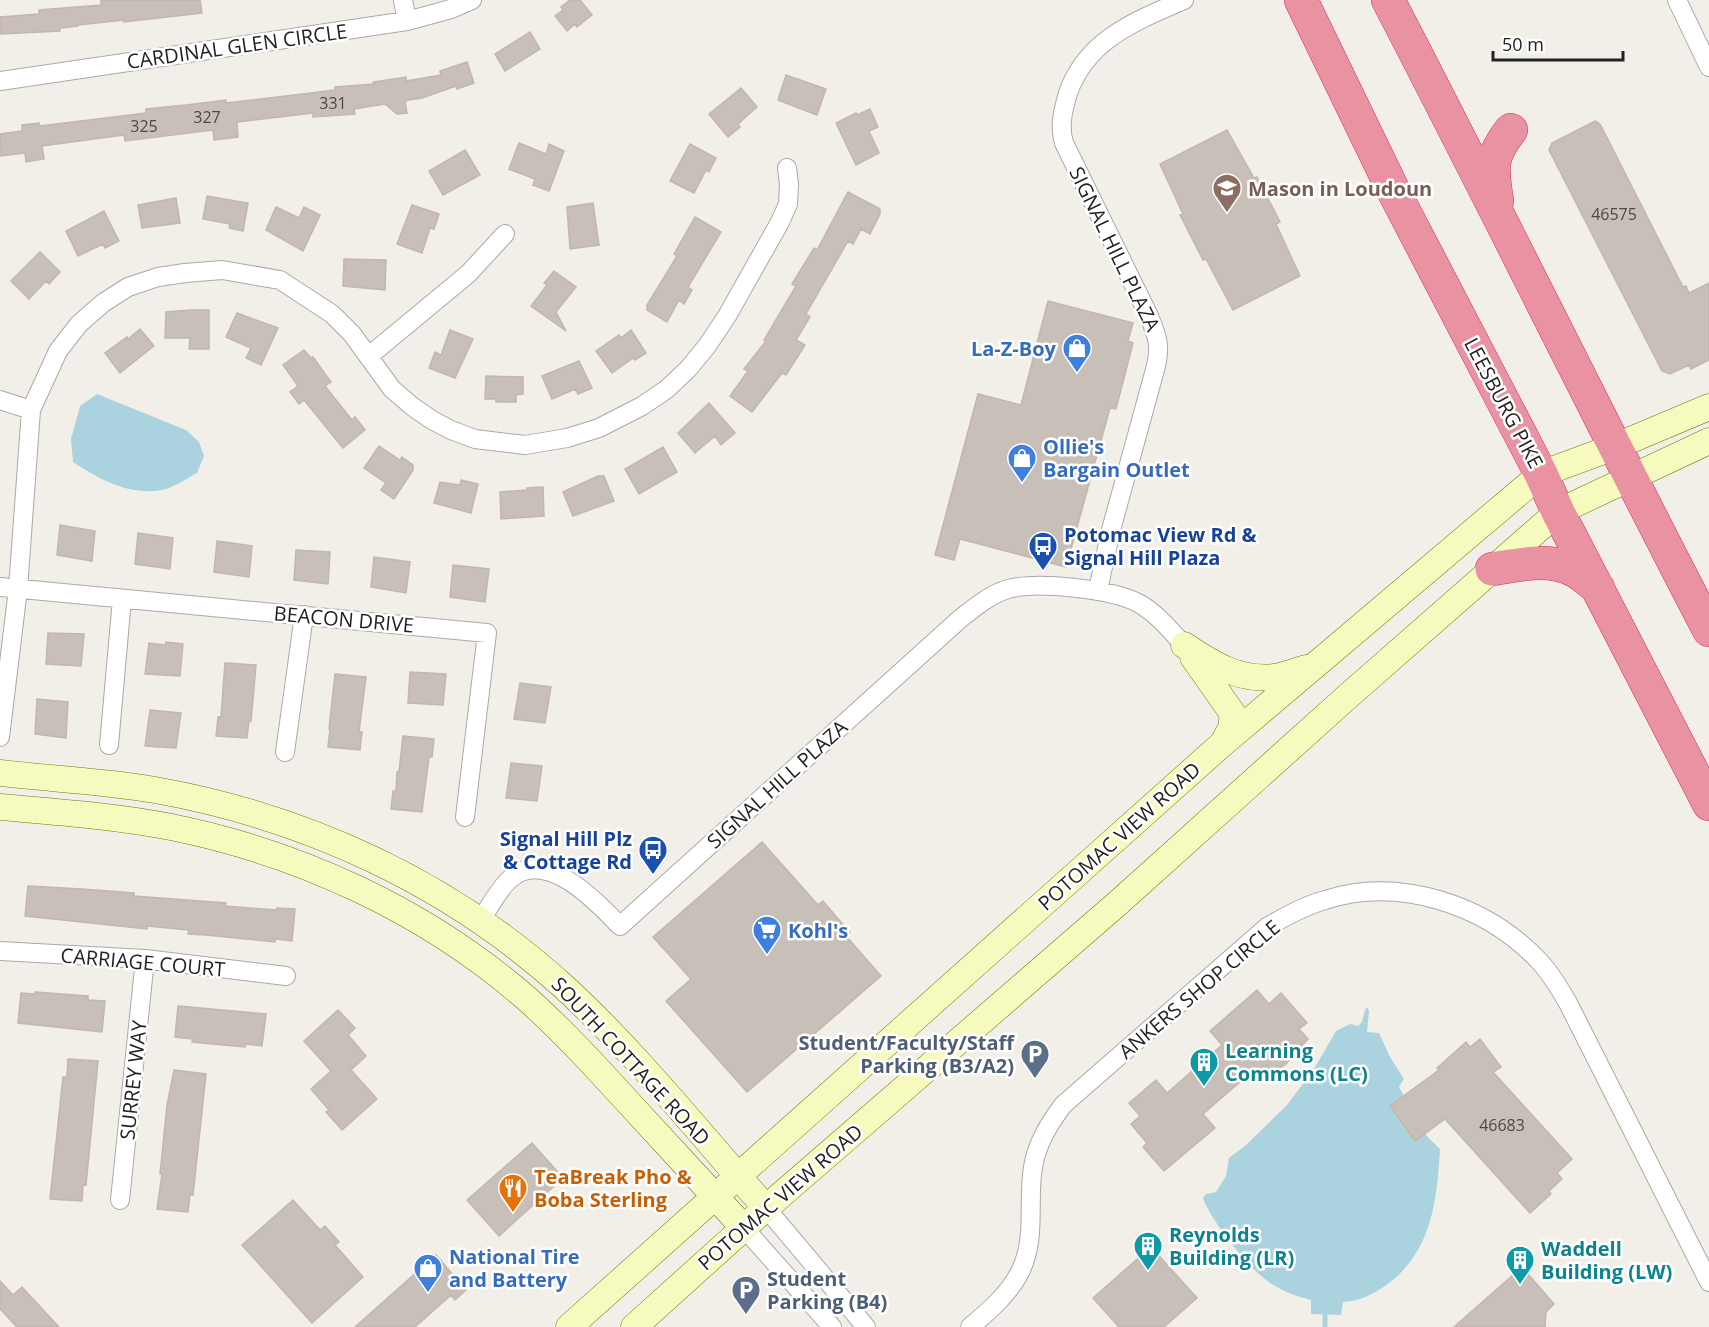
<svg xmlns="http://www.w3.org/2000/svg" width="1709" height="1327" viewBox="0 0 1709 1327" font-family="'Open Sans',sans-serif">
  <rect width="100%" height="100%" fill="#f2efe9"/>
  <path fill="#aad3df" d="M97,394L186,430L199,442L204,456L197,473C186,479 173,488 162,490C129,496 99,479 73,462L71,439L80,406Z
    M1367,1007L1369,1011L1367,1032L1379,1033L1390,1057L1404,1079L1399,1087L1426,1135L1440,1149C1437,1200 1432,1250 1389,1283C1374,1294 1361,1301 1343,1302L1341,1315L1311,1314V1300C1295,1296 1278,1290 1265,1279C1246,1265 1210,1219 1203,1198L1206,1194L1216,1192L1226,1176L1229,1158L1246,1145L1287,1105L1314,1069L1336,1031L1350,1024L1358,1026L1362,1022L1365,1010Z"/>
  <g fill="none" stroke-linecap="round" stroke-linejoin="round">
    <path stroke="#aad3df" stroke-width="5" d="M1325,1327V1315"/>
  </g>
  <path fill="#c7bfb8" stroke="#c4b6ab" stroke-width="1.5" d="M101,0H200L202,13L124,22V20L78,25V26L60,28V31L0,34V17L39,14V10L101,5Z
    M570,0H580L592,15L577,27L575,24L567,31L555,16L563,10L561,7Z
    M530,32L540,49L505,71L495,54Z
    M467,62L474,83L457,89L456,86L422,98L408,100L405,102L407,113L397,114L385,104L354,109L355,114L313,117V113L237,122L238,137L214,140L213,130L125,141L124,135L42,146L44,159L26,162L25,153L1,156L0,134L22,131V125L39,123L40,126L146,113V109L186,105L226,100V103L311,93L335,90V87L374,84L373,82L406,77V81L441,75L440,71Z
    M786,75L826,89L817,115L778,100Z
    M741,88L757,107L738,124L740,127L728,137L709,114Z
    M870,109L878,127L869,131L879,153L856,165L836,123L856,113L857,115Z
    M1595,121L1600,124L1683,287L1686,286L1689,293L1709,283V360L1691,369L1689,365L1670,374L1662,371L1549,150L1552,143Z
    M1227,130L1254,178L1257,177L1280,222L1276,224L1300,276L1233,310L1206,259L1203,260L1180,215L1183,214L1160,164Z
    M519,143L546,154L549,144L564,151L549,191L533,185L535,179L509,169Z
    M690,144L716,158L709,172L706,170L694,193L670,181Z
    M465,150L480,175L443,195L429,171Z
    M848,192L880,209V214L870,234L861,229L853,244L848,241L806,314L810,317L796,340L805,345L786,375L782,373L752,412L730,396L748,371L744,369L766,341L764,340L796,286L792,284L814,248L817,250Z
    M207,196L248,203L243,231L229,228L230,224L203,219Z
    M176,198L180,223L142,228L138,205Z
    M593,203L599,245L570,249L567,207Z
    M412,205L439,214L434,229L430,228L422,253L397,244Z
    M276,207L299,218L304,207L320,215L303,251L266,230Z
    M104,211L119,241L105,248L103,244L78,256L66,231Z
    M695,217L721,232L688,287L692,290L684,304L679,300L667,322L647,310V305L677,256L674,254Z
    M40,252L60,272L49,284L46,281L29,299L11,281Z
    M344,259L386,260L385,290L343,286Z
    M554,271L576,287L556,312L566,331L531,306L547,285L544,283Z
    M1048,301L1133,323L1128,341L1133,343L1116,409L1110,408L1066,567L960,539L954,560L935,555L978,394L1021,405Z
    M192,310H209V349H189L190,338H165L166,312Z
    M237,313L278,328L261,365L246,358L251,348L226,337Z
    M140,329L154,346L120,373L105,353L127,337L128,339Z
    M450,330L473,339L455,378L429,368L435,352L441,355Z
    M631,330L646,353L635,360L633,358L612,373L596,351L619,335L621,338Z
    M304,350L311,358L313,357L331,382L325,386L352,420L355,417L365,430L343,448L304,400L299,404L290,392L298,386L283,365Z
    M579,361L592,388L578,394L575,389L552,399L542,376Z
    M486,376L523,377V394L516,395V402H496V399H485Z
    M709,403L735,433L721,445L715,436L695,453L678,433Z
    M379,446L400,460L402,457L413,465V470L394,499L381,490L386,483L364,468Z
    M663,447L677,472L639,494L625,469Z
    M598,476H604L614,501L573,516L563,492Z
    M461,480L478,484L471,513L434,503L440,482L460,485Z
    M543,487L544,516L501,519L500,492L527,490V488Z
    M60,525L95,531L92,561L57,555Z
    M138,533L173,538L170,569L135,564Z
    M217,541L252,546L249,577L214,572Z
    M296,550L330,552L328,584L294,580Z
    M374,557L410,562L406,593L371,587Z
    M453,565L489,569L485,602L450,597Z
    M48,633L84,634L81,666L46,664Z
    M166,642L183,644L180,676L145,674L149,643L165,645Z
    M225,663L256,665L251,721H249L247,738L216,736L218,717H221Z
    M410,672L446,674L443,705L408,703Z
    M335,674L366,677L359,732H362L360,750L328,747L330,729H329Z
    M520,683L551,687L545,723L514,719Z
    M37,699L68,702L66,738L35,734Z
    M150,710L181,713L176,748L145,746Z
    M403,736L434,739L432,757H429L422,812L391,809L393,791H396L397,772H399Z
    M511,763L542,766L537,801L506,798Z
    M762,842L818,905L823,901L850,933L846,936L881,976L747,1092L666,1001L691,979L653,937Z
    M28,886L82,889L134,893V896L226,903L225,906L277,910V908L295,909L292,941L275,939V942L206,935L188,934L189,930L147,926V929L25,916Z
    M1257,990L1269,1004L1281,993L1307,1023L1299,1029L1308,1039L1286,1064L1264,1079L1255,1069L1203,1114L1215,1128L1164,1171L1143,1147L1147,1143L1131,1124L1140,1116L1129,1103L1156,1080L1167,1093L1222,1045L1210,1031Z
    M35,992L88,996V1000L105,1001L102,1032L18,1023L21,993L35,994Z
    M178,1006L266,1014L262,1046L246,1044L245,1047L192,1042L193,1039L175,1037Z
    M338,1010L355,1028L348,1035L366,1056L351,1070L377,1099L342,1130L326,1112L329,1110L311,1089L331,1071L304,1041Z
    M1480,1039L1501,1067L1493,1072L1572,1159L1557,1173L1562,1179L1549,1191L1551,1194L1530,1213L1445,1119L1415,1141L1390,1106L1439,1070L1437,1068L1466,1042L1470,1047Z
    M68,1059L98,1061L86,1185L83,1184L82,1201L50,1199L63,1077H67Z
    M174,1070L206,1074L193,1195H190L188,1212L157,1209L162,1174H160L167,1105Z
    M532,1143L563,1178L499,1236L467,1200Z
    M293,1200L320,1230L325,1226L339,1242L335,1245L363,1277L312,1323L242,1245Z
    M1151,1247L1197,1298L1164,1327H1119L1093,1298Z
    M436,1255L466,1290L455,1300L451,1295L415,1327H355Z
    M1522,1267L1554,1304L1546,1312L1545,1327H1454Z
    M0,1281L13,1295L22,1287L59,1327H17L0,1309Z"/>
  <g fill="none" stroke-linecap="round" stroke-linejoin="round">
    <g stroke="#a9a9a9" stroke-width="20">
      <path id="street" d="M403,0L407,21
        M1677,0L1709,67
        M0,81L407,21L451,9L472,0
        M369,356L468,274L505,234
        M0,400L31,410
        M0,587L487,633L465,817
        M1098,590L1111,530L1156,366C1161,345 1157,336 1149,316L1064,143C1059,126 1063,110 1068,93C1087,39 1136,21 1184,0
        M0,737L18,589L31,410L58,351L79,324L103,303L128,287L158,277L185,273L222,270L280,280L332,314L352,334L392,389L413,407L432,420L451,430L475,439L525,445L567,438L599,428L642,406L667,389L688,369L707,346L727,316L780,222L788,204L789,184L787,168
        M109,745L122,599
        M285,752L304,615
        M480,921C489,908 498,890 510,879C545,846 598,903 620,926L961,618C975,607 991,594 1008,589C1037,581 1114,589 1140,604C1157,614 1170,630 1184,645
        M0,951L145,959L286,976
        M120,1200L145,959
        M766,1208L866,1327
        M744,1228L832,1327
        M970,1327C989,1311 1008,1295 1020,1272C1037,1238 1027,1202 1033,1167C1037,1143 1049,1124 1063,1105L1267,927C1286,916 1304,906 1325,900C1400,876 1487,905 1540,962C1551,974 1560,989 1568,1003L1709,1282"/>
    </g>
    <g stroke="#707d05" stroke-width="27">
      <path id="secondary" d="M1184,645C1212,664 1239,681 1275,677C1285,675 1296,671 1306,668
        M1193,657L1233,714L1231,728L1223,743
        M0,773C52,779 104,781 155,790C307,817 451,884 564,987C636,1053 701,1135 766,1208
        M0,807C57,812 115,816 171,827C300,853 426,911 526,998C562,1030 595,1066 627,1101C666,1143 705,1186 744,1228
        M569,1327L1221,745L1541,474L1614,447L1709,407
        M634,1327L766,1208L1118,903L1347,697L1558,512L1709,441"/>
    </g>
    <g stroke="#dc2a67" stroke-width="34">
      <path id="highway" d="M1301,0L1394,192L1541,474L1558,512L1709,804
        M1388,0C1497,209 1600,421 1709,630
        M1497,201C1492,168 1489,158 1511,130
        M1492,569C1519,565 1549,557 1575,571C1583,575 1591,583 1598,588"/>
    </g>
    <use href="#street" stroke="#fff" stroke-width="18"/>
    <use href="#secondary" stroke="#f7fabf" stroke-width="26"/>
    <use href="#highway" stroke="#e892a2" stroke-width="33"/>
  </g>
  <defs>
    <g id="university-pin" transform="scale(1.5)"><path d="M0 17L-7.5 6A9.5 9.5 0 1 1 7.5 6Z" fill="#8d6e63" stroke="#fff"/><path d="M0-5L7-2L0 1L-7-2ZM-4 1L0 2.5L4 1V4Q0 6-4 4Z" fill="#fff"/></g>
    <g id="shop-pin" transform="scale(1.5)"><path d="M0 17L-7.5 6A9.5 9.5 0 1 1 7.5 6Z" fill="#3f7fe0" stroke="#fff"/><path d="M-5-2.5h2.3a2.7 3.5 0 0 1 5.4 0H5L5.5 6h-11ZM-1.5-2.5h3a1.5 2.3 0 0 0-3 0Z" fill="#fff"/></g>
    <g id="bus-pin" transform="scale(1.5)"><path d="M0 17L-7.5 6A9.5 9.5 0 1 1 7.5 6Z" fill="#1a4fb4" stroke="#fff"/><path d="M-5-6H5V4H4V6H2V4H-2V6H-4V4H-5ZM-3.5-4V0h7V-4ZM-3.5 1.2v1.5H-2V1.2ZM2 1.2v1.5H3.5V1.2Z" fill="#fff"/></g>
    <g id="supermarket-pin" transform="scale(1.5)"><path d="M0 17L-7.5 6A9.5 9.5 0 1 1 7.5 6Z" fill="#3f7fe0" stroke="#fff"/><path d="M-6-5.5h2.5l.6 2H6L4.5 2H-2.5L-4.4-4H-6ZM-1.5 3.2a1.3 1.3 0 1 0 .1 0ZM3 3.2a1.3 1.3 0 1 0 .1 0Z" fill="#fff"/></g>
    <g id="parking-pin" transform="scale(1.5)"><path d="M0 17L-7.5 6A9.5 9.5 0 1 1 7.5 6Z" fill="#5c6f8a" stroke="#fff"/><path d="M-3.5-5.5H1a3.5 3.5 0 0 1 0 7H-1V5.5H-3.5ZM-1-3.4V-.6H.8a1.4 1.4 0 0 0 0-2.8Z" fill="#fff"/></g>
    <g id="building-pin" transform="scale(1.5)"><path d="M0 17L-7.5 6A9.5 9.5 0 1 1 7.5 6Z" fill="#0f9aa8" stroke="#fff"/><path d="M-4-6H4V6H1V3H-1V6H-4ZM-2.5-4.3h1.7v1.8h-1.7ZM.8-4.3h1.7v1.8H.8ZM-2.5-1h1.7V.8h-1.7ZM.8-1h1.7V.8H.8Z" fill="#fff"/></g>
    <g id="restaurant-pin" transform="scale(1.5)"><path d="M0 17L-7.5 6A9.5 9.5 0 1 1 7.5 6Z" fill="#e8710a" stroke="#fff"/><path d="M-5-6h1v4h1v-4h1v4h1v-4h1v5L-1.5 .5V6h-2V.5L-5-1ZM5-6V6H3V1.5H1.5Q1.5-4 5-6Z" fill="#fff"/></g>
  </defs>
  <g fill-rule="evenodd">
    <use href="#university-pin" x="1227" y="188"/>
    <use href="#shop-pin" x="1077" y="348"/>
    <use href="#shop-pin" x="1022" y="458"/>
    <use href="#bus-pin" x="1043" y="546"/>
    <use href="#bus-pin" x="653" y="850"/>
    <use href="#supermarket-pin" x="767" y="930"/>
    <use href="#parking-pin" x="1035" y="1054"/>
    <use href="#building-pin" x="1204" y="1062"/>
    <use href="#restaurant-pin" x="513" y="1188"/>
    <use href="#building-pin" x="1148" y="1246"/>
    <use href="#building-pin" x="1520" y="1260"/>
    <use href="#shop-pin" x="428" y="1268"/>
    <use href="#parking-pin" x="746" y="1290"/>
  </g>
  <g text-anchor="middle" dominant-baseline="central" stroke-width="5" stroke-linejoin="round" paint-order="stroke">
    <g font-size="16" fill="#4b4948">
      <text x="333" y="103">331</text>
      <text x="207" y="117">327</text>
      <text x="144" y="126">325</text>
      <text x="1614" y="214">46575</text>
      <text x="1502" y="1125">46683</text>
    </g>
    <g font-size="20" fill="#222" stroke="#fff">
      <text transform="translate(237 46) rotate(-8)">CARDINAL GLEN CIRCLE</text>
      <text transform="translate(1115 249) rotate(64)">SIGNAL HILL PLAZA</text>
      <text transform="translate(1504 403) rotate(62)">LEESBURG PIKE</text>
      <text transform="translate(344 619) rotate(5)">BEACON DRIVE</text>
      <text transform="translate(777 784) rotate(-42)">SIGNAL HILL PLAZA</text>
      <text transform="translate(1119 836) rotate(-42)">POTOMAC VIEW ROAD</text>
      <text transform="translate(143 962) rotate(5)">CARRIAGE COURT</text>
      <text transform="translate(1199 989) rotate(-40)">ANKERS SHOP CIRCLE</text>
      <text transform="translate(631 1061) rotate(47)">SOUTH COTTAGE ROAD</text>
      <text transform="translate(133 1080) rotate(-84)">SURREY WAY</text>
      <text transform="translate(780 1197) rotate(-41)">POTOMAC VIEW ROAD</text>
    </g>
    <g font-size="20" font-weight="bold" fill="#785e54" stroke="#fff" text-anchor="start">
      <text x="1248" y="188">Mason in Loudoun</text>
    </g>
    <g font-size="20" font-weight="bold" fill="#366cbe" stroke="#fff" text-anchor="start">
      <text x="1056" y="348" text-anchor="end">La-Z-Boy</text>
      <text x="1043" y="446">Ollie's<tspan x="1043" dy="23">Bargain Outlet</tspan></text>
      <text x="788" y="930">Kohl's</text>
      <text x="449" y="1256">National Tire<tspan x="449" dy="23">and Battery</tspan></text>
    </g>
    <g font-size="20" font-weight="bold" fill="#164399" stroke="#fff" text-anchor="start">
      <text x="1064" y="534">Potomac View Rd &amp;<tspan x="1064" dy="23">Signal Hill Plaza</tspan></text>
      <text x="632" y="838" text-anchor="end">Signal Hill Plz<tspan x="632" dy="23">&amp; Cottage Rd</tspan></text>
    </g>
    <g font-size="20" font-weight="bold" fill="#4e5e75" stroke="#fff" text-anchor="end">
      <text x="1014" y="1042">Student/Faculty/Staff<tspan x="1014" dy="23">Parking (B3/A2)</tspan></text>
      <text x="767" y="1278" text-anchor="start">Student<tspan x="767" dy="23">Parking (B4)</tspan></text>
    </g>
    <g font-size="20" font-weight="bold" fill="#0d838f" stroke="#fff" text-anchor="start">
      <text x="1225" y="1050">Learning<tspan x="1225" dy="23">Commons (LC)</tspan></text>
      <text x="1169" y="1234">Reynolds<tspan x="1169" dy="23">Building (LR)</tspan></text>
      <text x="1541" y="1248">Waddell<tspan x="1541" dy="23">Building (LW)</tspan></text>
    </g>
    <g font-size="20" font-weight="bold" fill="#c56008" stroke="#fff" text-anchor="start">
      <text x="534" y="1176">TeaBreak Pho &amp;<tspan x="534" dy="23">Boba Sterling</tspan></text>
    </g>
  </g>
  <path d="M1493 51v9h130v-9" fill="none" stroke="#222222" stroke-width="3"/>
  <text x="1502" y="51" font-size="18" fill="#222222" stroke="#ffffff" stroke-width="4.5" paint-order="stroke">50 m</text>
</svg>
